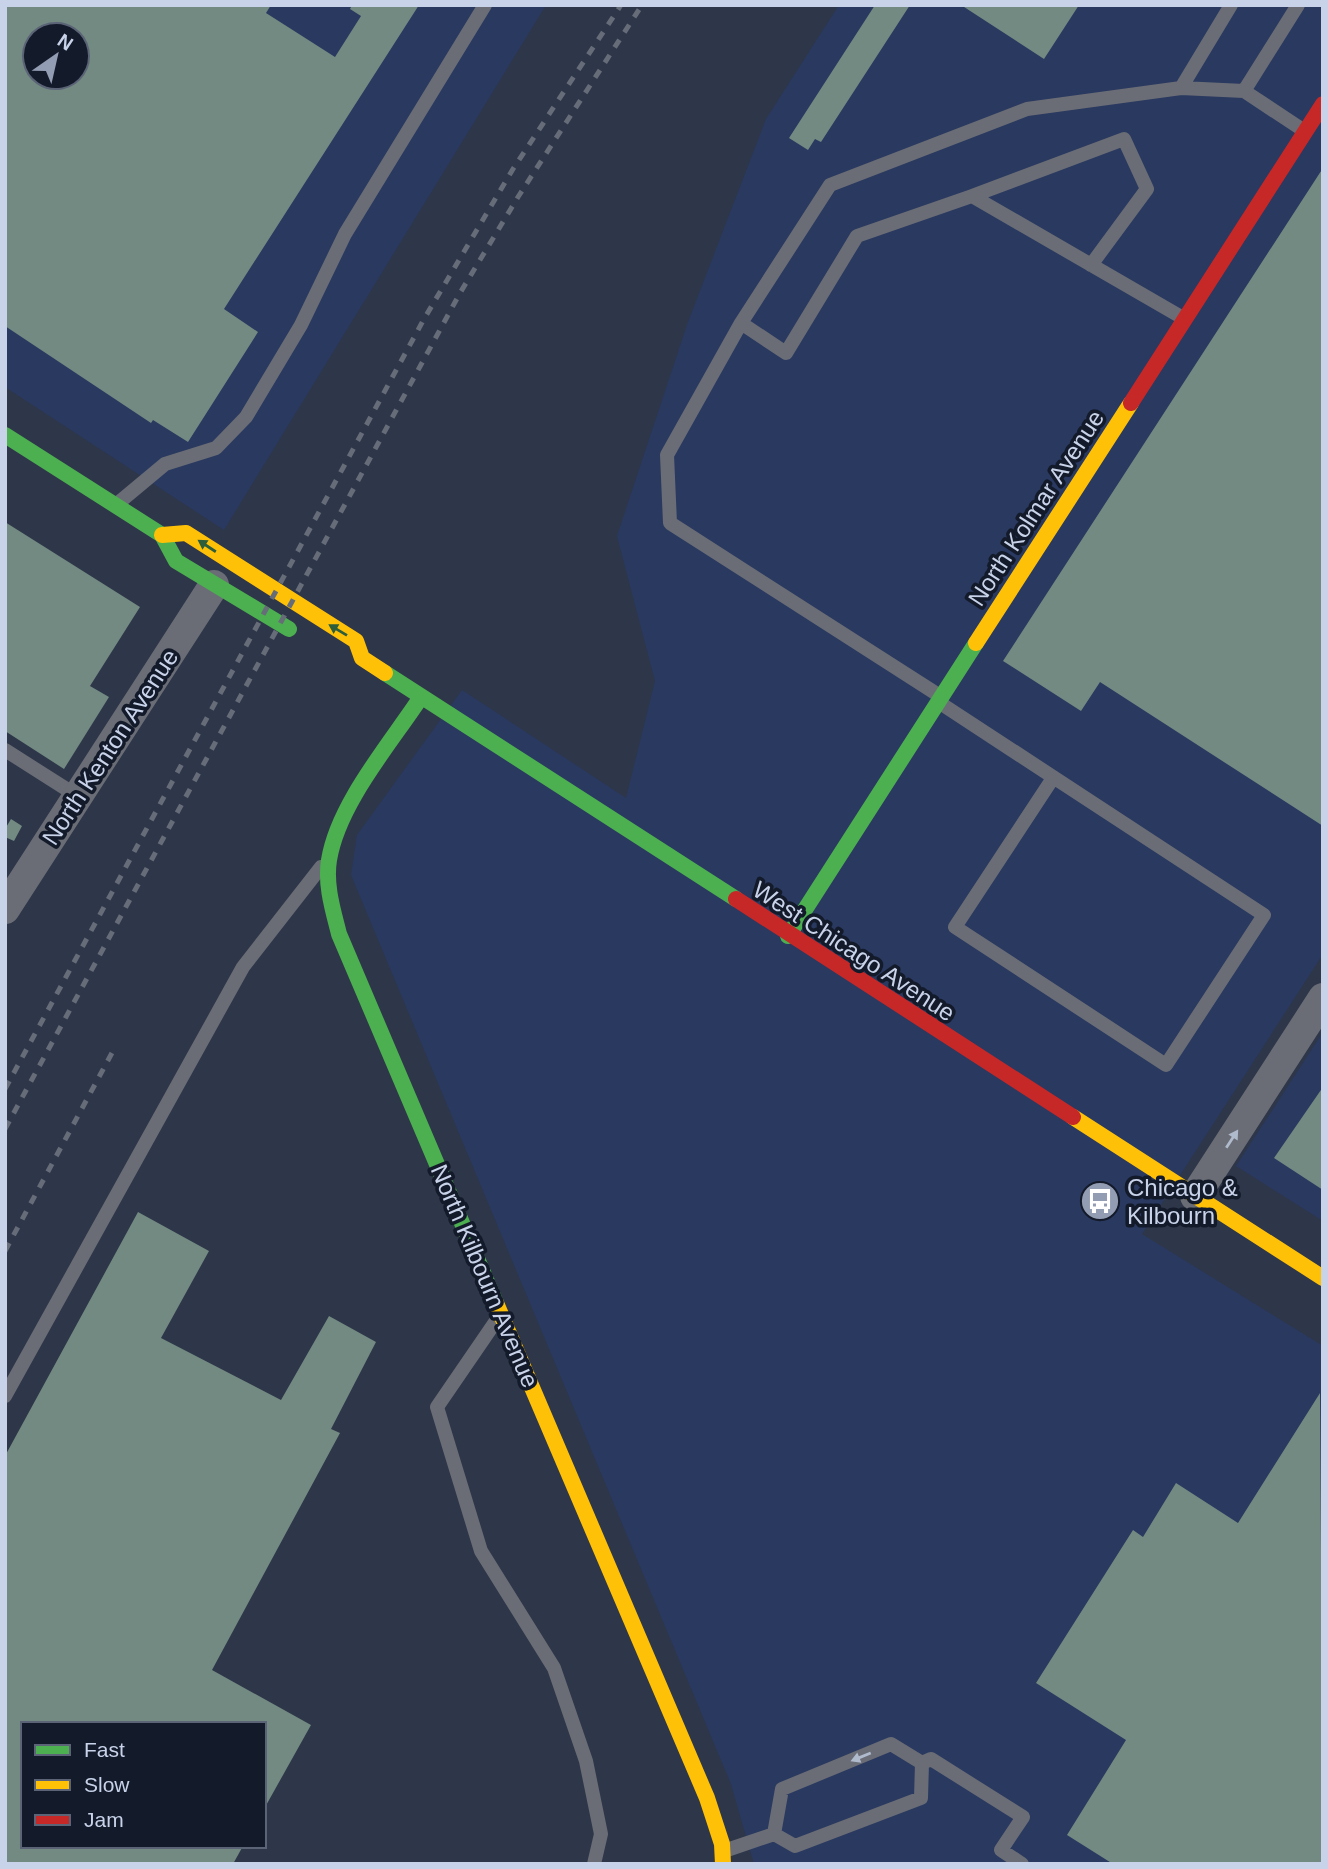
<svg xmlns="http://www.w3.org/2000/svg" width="1328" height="1869" viewBox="0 0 1328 1869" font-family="Helvetica,sans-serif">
  <rect width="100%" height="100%" fill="#2e3649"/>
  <path fill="#2a3960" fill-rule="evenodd" d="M5,5H546L224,530L5,387ZM35,35H77V77H35Z
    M839,5H1323V954L1142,1234L1323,1346V1864H754L731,1784L351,875L357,835L462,690L626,798L655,681L617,536L688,322L766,119Z
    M1323,1032V1221L1236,1166Z"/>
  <path fill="#728a81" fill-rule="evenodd" d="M5,5H271L266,13L335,57L361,16L350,9L352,5H419L224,309L258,332L188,442L153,420L151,423L5,326ZM35,35H77V77H35Z
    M875,5H910L821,142L815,139L808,150L789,138Z
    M961,5H1079L1044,59Z
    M1323,168V826L1100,682L1081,711L1003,661Z
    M5,522L140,607L90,686L109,697L64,769L5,731Z
    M11,819L22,826L14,841L5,837V829Z
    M1323,1087V1190L1274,1158Z
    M138,1212L209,1251L161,1338L281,1400L329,1316L376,1342L331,1429L340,1433L212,1670L311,1725L264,1809V1724H23V1846H243L233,1864H5V1456Z
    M1320,1393L1323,1864H1113L1067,1835L1126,1740L1036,1683L1133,1530L1143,1537L1176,1483L1238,1523Z"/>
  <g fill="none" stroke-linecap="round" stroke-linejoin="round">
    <path stroke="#6a6d75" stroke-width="14" d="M1181,88L1231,5
      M1244,91L1298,5
      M972,196L1124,139L1147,189L1091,265
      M741,323L830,185L1027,109L1181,88L1244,91L1303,130
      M117,504L165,464L216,448L246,417L301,325L345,234L485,5
      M940,696L670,523L667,455L741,323L786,353L857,236L972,196L1183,318
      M940,703L1264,915L1166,1065L955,927L1053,778
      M5,750L79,797
      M498,1318L437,1407L481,1551L554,1668L586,1761L601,1834L594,1864
      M5,1396L243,967L321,867
      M922,1763L931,1759L1023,1817L1001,1850L1022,1864
      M774,1834L782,1789L891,1744L922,1763
      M724,1851L774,1834L795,1846L921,1798L922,1763"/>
    <path stroke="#6a6d75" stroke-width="30" d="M5,909L214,585
      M1195,1196L1323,998"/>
    <path stroke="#4caf50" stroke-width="16" d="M5,435L162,535L176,561L289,629
      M385,673L736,899
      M421,697C390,744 338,804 329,860C325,885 333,910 339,934L496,1303
      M788,936L976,643"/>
    <path stroke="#ffc107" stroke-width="16" d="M162,535L186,533L356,641L362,658L385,673
      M976,643L1131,403
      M1073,1117L1323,1278
      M496,1303L707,1798L722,1844L723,1864"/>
    <path stroke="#c62828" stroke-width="16" d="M1131,403L1323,104
      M736,899L1073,1117"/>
    <path stroke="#666c78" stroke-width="5" stroke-dasharray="9 9" stroke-linecap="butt" d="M5,1089L424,319L513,169L621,5
      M5,1129L460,293L518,197L642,5
      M5,1251L113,1051"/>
  </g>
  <defs><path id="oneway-solid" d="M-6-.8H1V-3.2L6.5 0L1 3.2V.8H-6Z" transform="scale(1.75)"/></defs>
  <g fill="#2d5d3b">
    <use href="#oneway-solid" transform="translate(207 546) rotate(-147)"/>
    <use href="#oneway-solid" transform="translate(338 630) rotate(-149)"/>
  </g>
  <g fill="#b0bacd">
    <use href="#oneway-solid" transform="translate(1232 1139) rotate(-57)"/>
    <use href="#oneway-solid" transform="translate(861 1757) rotate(158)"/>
  </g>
  <defs>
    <g id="bus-disc" transform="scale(2.0125)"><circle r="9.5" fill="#929cb2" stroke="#131a2a"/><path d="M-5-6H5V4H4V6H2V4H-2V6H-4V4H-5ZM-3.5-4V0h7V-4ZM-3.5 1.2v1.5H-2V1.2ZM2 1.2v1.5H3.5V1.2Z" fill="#fff"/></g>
  </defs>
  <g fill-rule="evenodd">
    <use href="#bus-disc" x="1100" y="1201"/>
  </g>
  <g text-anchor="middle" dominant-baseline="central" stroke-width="7" stroke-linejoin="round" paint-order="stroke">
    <g font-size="24" fill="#c8d3ea" stroke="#131a2a">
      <text transform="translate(1036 508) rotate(-57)">North Kolmar Avenue</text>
      <text transform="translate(110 747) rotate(-57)">North Kenton Avenue</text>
      <text transform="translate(854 951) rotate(33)">West Chicago Avenue</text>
      <text transform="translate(485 1276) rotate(67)">North Kilbourn Avenue</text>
    </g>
    <g font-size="24" fill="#c8d3ea" stroke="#131a2a" text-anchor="start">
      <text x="1127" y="1187">Chicago &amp;<tspan x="1127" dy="28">Kilbourn</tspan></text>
    </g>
  </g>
  <rect width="1328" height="1869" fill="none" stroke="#c8d3ea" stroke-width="14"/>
  <rect x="21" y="1722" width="245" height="126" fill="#131a2a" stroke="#5b6477" stroke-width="2"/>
  <rect x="35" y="1745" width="35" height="10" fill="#4caf50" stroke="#5b6477" stroke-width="2"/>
  <text x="84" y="1757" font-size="21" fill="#c8d3ea">Fast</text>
  <rect x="35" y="1780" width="35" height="10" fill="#ffc107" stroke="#5b6477" stroke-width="2"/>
  <text x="84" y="1792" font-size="21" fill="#c8d3ea">Slow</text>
  <rect x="35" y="1815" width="35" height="10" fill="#c62828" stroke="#5b6477" stroke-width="2"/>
  <text x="84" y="1827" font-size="21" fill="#c8d3ea">Jam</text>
  <g transform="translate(56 56) rotate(34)"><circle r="33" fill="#131a2a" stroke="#5b6477" stroke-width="2"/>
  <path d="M0-5L12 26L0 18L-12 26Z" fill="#929cb2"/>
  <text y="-10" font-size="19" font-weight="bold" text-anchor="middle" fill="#c8d3ea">N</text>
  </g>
</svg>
